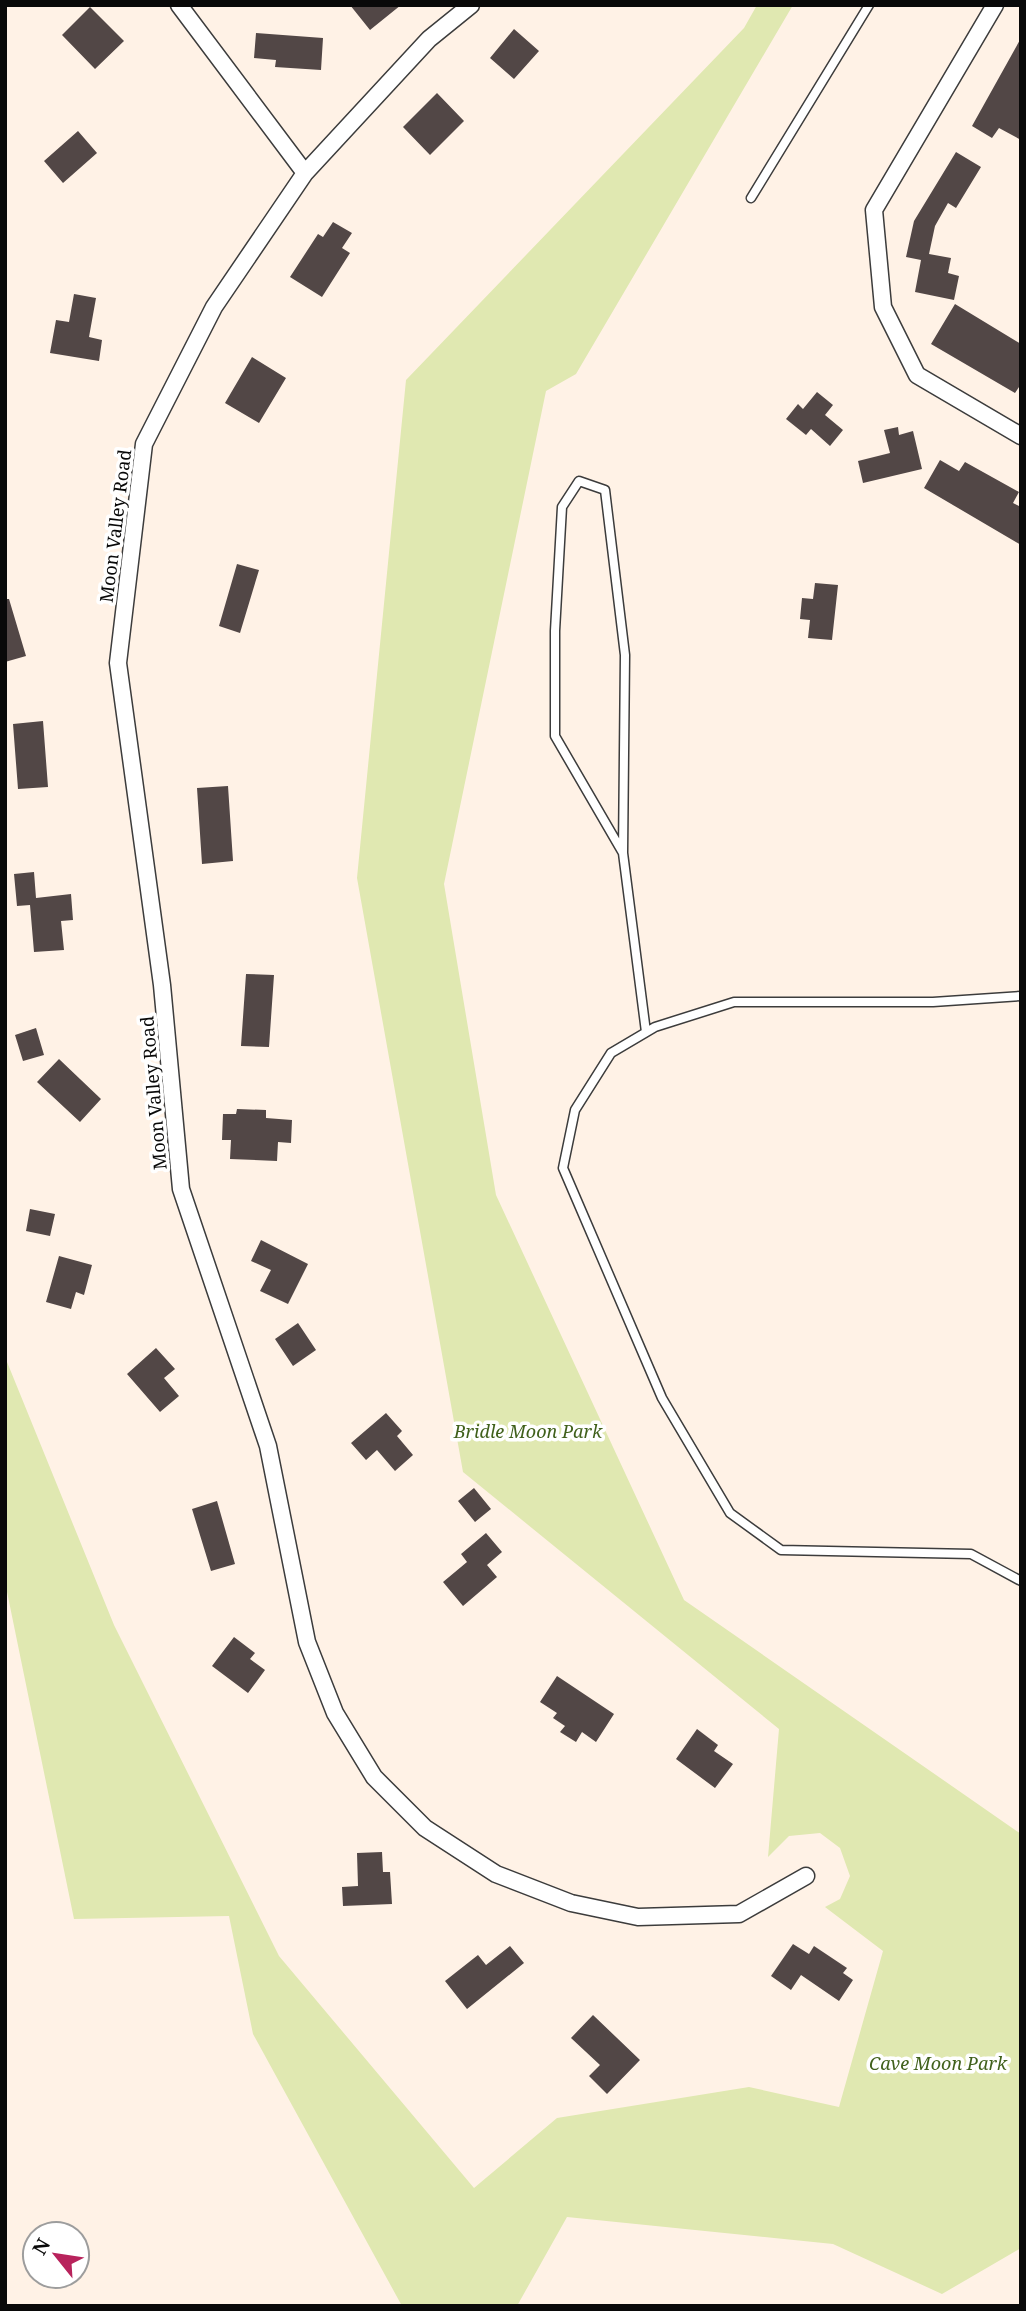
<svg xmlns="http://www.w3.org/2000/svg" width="1026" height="2311" viewBox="0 0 1026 2311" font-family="'Noto Serif',serif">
  <rect width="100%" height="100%" fill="#fff2e6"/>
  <path fill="#e0e8b1" d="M757,5H793L576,374L546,391L444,884L496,1195L684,1600L1021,1834V2248L942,2294L833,2244L567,2217L517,2306H402L253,2034L229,1916L74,1919L5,1582V1357L114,1625L279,1956L474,2188L557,2118L749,2087L839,2107L883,1951L825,1907L840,1899L850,1876L840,1848L820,1833L789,1836L768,1857L779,1729L463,1472L357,878L406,380L744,28Z"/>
  <path fill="#524746" d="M350,5H401L370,30Z
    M90,7L124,41L95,69L62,35Z
    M514,29L539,51L514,79L490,58Z
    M256,33L323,38L321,70L275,67L276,60L254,58Z
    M1021,38V140L999,128L992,138L972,126Z
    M437,93L464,121L430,155L403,127Z
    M78,131L97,153L63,183L44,161Z
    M956,152L981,167L956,208L948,203L935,226L929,254L951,258L948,273L959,276L954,300L915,292L921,260L906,257L914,221Z
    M333,222L352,233L342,248L350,253L322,297L290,277L318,234L323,237Z
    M74,294L96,298L89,337L102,340L99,361L50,353L56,320L69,322Z
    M955,304L1021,344V384L1015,393L931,344Z
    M252,357L286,378L259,423L225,403Z
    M817,392L833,405L825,415L843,430L830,446L811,429L806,435L786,419L798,404L803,409Z
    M898,427L899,435L913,431L922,469L863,483L858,461L890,453L884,430Z
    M940,460L959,471L965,462L1019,492L1013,503L1021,507V545L924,488Z
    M237,564L259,570L240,633L219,626Z
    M815,583L838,585L832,640L808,638L810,620L800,619L802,598L813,599Z
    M5,599H9L26,656L5,662Z
    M43,721L48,787L18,789L13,724Z
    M228,786L233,861L202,864L197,788Z
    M34,872L36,898L71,894L73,920L61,921L64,950L34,952L30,905L17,906L14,874Z
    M246,974L274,975L269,1047L241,1046Z
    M36,1028L44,1055L23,1061L15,1035Z
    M59,1059L101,1099L80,1122L37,1082Z
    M237,1109L266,1110V1118L292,1120L291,1143L278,1142L277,1161L230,1159L231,1140H222L223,1114H236Z
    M30,1209L55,1214L50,1236L26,1231Z
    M261,1240L308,1264L288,1304L260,1291L271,1270L251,1261Z
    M59,1256L92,1265L84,1295L76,1292L71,1309L46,1302Z
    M298,1323L316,1350L293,1366L275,1339Z
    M156,1348L175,1369L164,1378L179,1396L160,1412L127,1374Z
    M386,1413L402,1431L397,1436L413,1455L395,1471L377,1450L366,1460L351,1443Z
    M474,1488L491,1509L475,1522L458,1501Z
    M217,1501L235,1564L211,1571L192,1509Z
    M486,1533L502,1552L487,1565L497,1577L463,1606L443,1582L467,1562L461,1554Z
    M234,1637L255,1653L250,1659L265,1670L248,1693L212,1666Z
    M557,1676L614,1714L596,1742L582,1732L576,1742L560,1732L565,1726L553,1718L557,1713L540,1702Z
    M697,1729L718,1745L714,1751L733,1764L715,1788L676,1759Z
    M382,1852L383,1872H390L392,1904L343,1906L342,1887L358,1886L357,1853Z
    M793,1944L809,1954L814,1946L847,1968L843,1973L853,1980L839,2001L801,1975L791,1990L771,1976Z
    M510,1946L524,1963L467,2009L445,1981L478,1955L486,1965Z
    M593,2015L640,2060L607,2094L589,2076L600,2065L571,2038Z"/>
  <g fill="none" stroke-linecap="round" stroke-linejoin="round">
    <g stroke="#3c3c3c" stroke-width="11">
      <path id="service" d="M751,198L869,5
        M623,853L625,655L605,490L579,481L562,507L555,631V736L623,853L646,1032
        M1021,996L933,1002H734L655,1027L611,1053L575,1110L563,1168L662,1398L730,1513L781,1550L971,1554L1021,1581"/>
    </g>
    <g stroke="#3c3c3c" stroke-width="19">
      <path id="minor" d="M179,5L305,173
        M471,5L429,39L305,173L214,307L144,444L118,663L162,985L181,1189L268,1446L307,1642L335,1713L374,1777L425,1828L496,1874L571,1903L638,1917L739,1914L806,1876
        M995,5L874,210L883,307L917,375L1021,436"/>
    </g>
    <use href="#service" stroke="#fff" stroke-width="8"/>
    <use href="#minor" stroke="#fff" stroke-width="16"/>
  </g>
  <g text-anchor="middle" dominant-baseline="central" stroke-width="7" stroke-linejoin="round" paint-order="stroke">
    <g font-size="18" fill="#090909" stroke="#fff">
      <text transform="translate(115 526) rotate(-83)">Moon Valley Road</text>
      <text transform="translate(153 1093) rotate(-95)">Moon Valley Road</text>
    </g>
    <g font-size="18" font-style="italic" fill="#40601b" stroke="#fff">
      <text x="528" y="1431">Bridle Moon Park</text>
      <text x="938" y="2063">Cave Moon Park</text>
    </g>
  </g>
  <rect width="1026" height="2311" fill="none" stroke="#090909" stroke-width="14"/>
  <g transform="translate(56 2255) rotate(300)"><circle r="33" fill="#ffffff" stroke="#9d9d9d" stroke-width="2"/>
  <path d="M0-5L12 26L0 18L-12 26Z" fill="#b8235c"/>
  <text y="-10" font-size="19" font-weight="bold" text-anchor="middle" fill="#090909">N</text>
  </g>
</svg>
